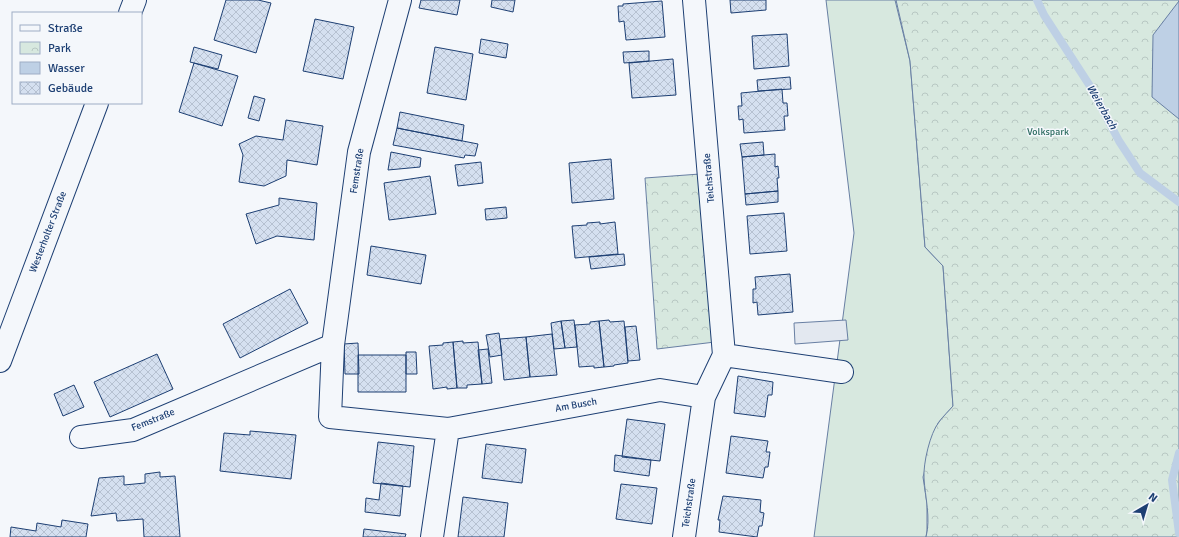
<svg xmlns="http://www.w3.org/2000/svg" width="1179" height="537" viewBox="0 0 1179 537" font-family="Signika,sans-serif">
  <defs>
    <pattern id="park-crowns" width="20" height="18" patternUnits="userSpaceOnUse"><rect width="20" height="18" fill="#d7e8df"/><path d="M2 6a3 3 0 1 1 6 0M12 15a3 3 0 1 1 6 0" fill="none" stroke="#b8c8c3"/></pattern>
    <pattern id="building-cross-hatch" width="8" height="8" patternUnits="userSpaceOnUse"><rect width="8" height="8" fill="#d5e0f0"/><path d="M0 0l8 8M0 8l8-8" fill="none" stroke="#b6c1d1"/></pattern>
  </defs>
  <rect width="100%" height="100%" fill="#f4f7fb"/>
  <path fill="#d7e8df" stroke="#687fa3" d="M826,0H895L910,61L925,247L943,266L953,406L938,423L923,477L927,504V531L926,537H814L854,233Z"/>
  <path fill="url(#park-crowns)" stroke="#687fa3" d="M896,0H1179V537H926C931,518 925,497 924,478C923,464 930,433 939,422C943,416 949,411 953,406L943,266L925,247L910,61Z
    M700,174L715,342L657,349L645,178Z"/>
  <path fill="#e3e8f0" stroke="#687fa3" d="M846,320L848,340L795,344L794,323Z"/>
  <path fill="#bed0e5" stroke="#687fa3" d="M1179,1V119L1152,97L1153,35Z"/>
  <g fill="none" stroke-linecap="round" stroke-linejoin="round">
    <path stroke="#bed0e5" stroke-width="8" d="M1037,0L1044,15L1090,86L1119,141L1140,173L1179,202
      M1179,453L1172,480L1179,533"/>
  </g>
  <path fill="url(#building-cross-hatch)" stroke="#1d3f73" d="M226,0H258L271,3L256,53L214,40Z
    M421,0H460L457,15L419,8Z
    M492,0H515L513,12L491,7Z
    M730,0H766V10L731,13Z
    M662,1L665,37L626,40L624,21L619,22L618,6H623V4Z
    M315,19L354,27L343,79L303,71Z
    M787,34L789,66L754,69L752,36Z
    M481,39L508,44L506,58L479,53Z
    M194,47L222,55L218,69L190,62Z
    M435,47L473,54L466,100L427,93Z
    M649,51V61L624,63L623,52Z
    M673,59L676,95L632,98L629,63Z
    M194,63L238,76L222,126L179,112Z
    M790,77L791,89L758,91L757,80Z
    M782,89L783,103H787L788,116H784L785,130L744,133L743,119L739,120L738,106H742L741,93Z
    M254,96L265,99L259,121L248,118Z
    M400,112L464,125L462,141L397,128Z
    M286,120L323,126L317,165L287,160L286,176L264,186L239,182L243,155L239,144L256,136L283,140Z
    M397,128L478,144L475,156L465,155L464,158L393,145Z
    M763,142L764,155L742,157L740,144Z
    M391,152L421,158L420,167L388,170Z
    M775,154V167L778,166L779,178H777L778,191L745,194L742,157Z
    M611,159L614,199L572,203L569,163Z
    M481,162L483,183L458,186L455,165Z
    M430,176L436,214L389,220L384,183Z
    M778,191V202L746,205L745,194Z
    M279,198L317,203L314,240L277,236L256,244L246,214L279,205Z
    M506,207L507,218L486,220L485,209Z
    M784,213L787,251L750,254L747,216Z
    M600,222V224L615,222L618,254L575,258L572,226L587,225V223Z
    M371,246L426,255L421,284L367,275Z
    M624,254L625,265L591,269L589,257Z
    M790,274L793,312L758,315L757,302L753,303V289H756L755,277Z
    M290,289L308,323L240,358L223,324Z
    M574,320L577,347L565,348L561,321Z
    M609,320L610,322L624,321L628,363L614,365V366L604,367L599,321Z
    M561,321L565,348L554,349L551,323Z
    M599,321L604,367L594,368V366L579,367L575,325L590,324V322Z
    M636,326L640,360L628,361L625,327Z
    M499,333L502,355L490,357L486,335Z
    M552,334L557,375L530,377L526,337Z
    M526,337L530,377L504,380L500,339Z
    M463,341V343L478,342L482,384L467,385V388H457L453,342Z
    M453,342L457,388L447,389V387L433,389L429,346L443,345V343Z
    M358,343L359,374H345L344,344Z
    M488,349L492,383L482,384L478,350Z
    M406,352H416L417,374H406Z
    M157,354L173,389L110,417L94,382Z
    M358,355H406V392H358Z
    M738,376L773,382L772,395H768L765,417L734,413Z
    M74,385L84,407L63,416L54,394Z
    M627,419L665,424L660,461L622,457Z
    M250,431L296,435L291,479L220,471L224,433L250,435Z
    M731,436L768,441L766,452H770L768,467H765L763,478L726,473Z
    M378,442L414,446L410,487L373,483Z
    M486,444L526,449L522,483L482,478Z
    M615,455L651,460L649,476L614,471Z
    M160,472V477L175,476L180,537H144L143,519L117,521L116,513L91,516L99,478L124,476V485L145,483V474Z
    M381,483L403,486L400,516L365,512L366,498L379,500Z
    M621,484L657,488L652,524L616,519Z
    M723,496L761,500L760,512L764,513L762,526H759L757,537L719,532L720,520H718Z
    M463,497L508,503L504,537H458Z
    M62,520L88,524L86,537H10L11,527L36,531L37,523L61,527Z
    M364,529L406,534L405,537H363Z"/>
  <g fill="none" stroke-linecap="round" stroke-linejoin="round">
    <g stroke="#1d3f73" stroke-width="24">
      <path id="street" d="M400,0L359,152L333,345L330,417L448,429
        M724,355L842,372
        M81,437L133,430L333,345
        M432,537L448,429L660,390L704,397
        M684,537L704,397L724,355L694,0"/>
    </g>
    <g stroke="#1d3f73" stroke-width="24">
      <path id="secondary" d="M130,13L135,0
        M0,361L97,103"/>
    </g>
    <use href="#street" stroke="#f4f7fb" stroke-width="22"/>
    <use href="#secondary" stroke="#f4f7fb" stroke-width="22"/>
  </g>
  <g text-anchor="middle" dominant-baseline="central" stroke-width="3" stroke-linejoin="round" paint-order="stroke">
    <g font-size="10" fill="#2c6c60" stroke="#f4f7fb">
      <text x="1048" y="132">Volkspark</text>
    </g>
    <g font-size="10" fill="#1d3f73" stroke="#f4f7fb">
      <text transform="translate(357 171) rotate(-81)">Femstraße</text>
      <text transform="translate(709 178) rotate(-95)">Teichstraße</text>
      <text transform="translate(48 232) rotate(-69)">Westerholter Straße</text>
      <text transform="translate(576 405) rotate(-10)">Am Busch</text>
      <text transform="translate(153 420) rotate(-22)">Femstraße</text>
      <text transform="translate(689 503) rotate(-82)">Teichstraße</text>
    </g>
    <g font-size="11" font-style="italic" fill="#1d3f73" stroke="#f4f7fb">
      <text transform="translate(1102 107) rotate(60)">Weierbach</text>
    </g>
  </g>
  <rect x="12" y="12" width="130" height="92" fill="#f4f7fb" stroke="#9eadc5"/>
  <rect x="20" y="25" width="20" height="6" fill="#f4f7fb" stroke="#9eadc5"/>
  <text x="48" y="32" font-size="12" fill="#1d3f73">Straße</text>
  <rect x="20" y="42" width="20" height="12" fill="url(#park-crowns)" stroke="#9eadc5"/>
  <text x="48" y="52" font-size="12" fill="#1d3f73">Park</text>
  <rect x="20" y="62" width="20" height="12" fill="#bed0e5" stroke="#9eadc5"/>
  <text x="48" y="72" font-size="12" fill="#1d3f73">Wasser</text>
  <rect x="20" y="82" width="20" height="12" fill="url(#building-cross-hatch)" stroke="#9eadc5"/>
  <text x="48" y="92" font-size="12" fill="#1d3f73">Gebäude</text>
  <g transform="translate(1147 505) rotate(38)" stroke="#f4f7fb" stroke-width="3" paint-order="stroke">
  <path d="M0-3L7 15L0 10L-7 15Z" fill="#1d3f73"/>
  <text y="-6" font-size="11" font-weight="bold" text-anchor="middle" fill="#1d3f73">N</text>
  </g>
</svg>
